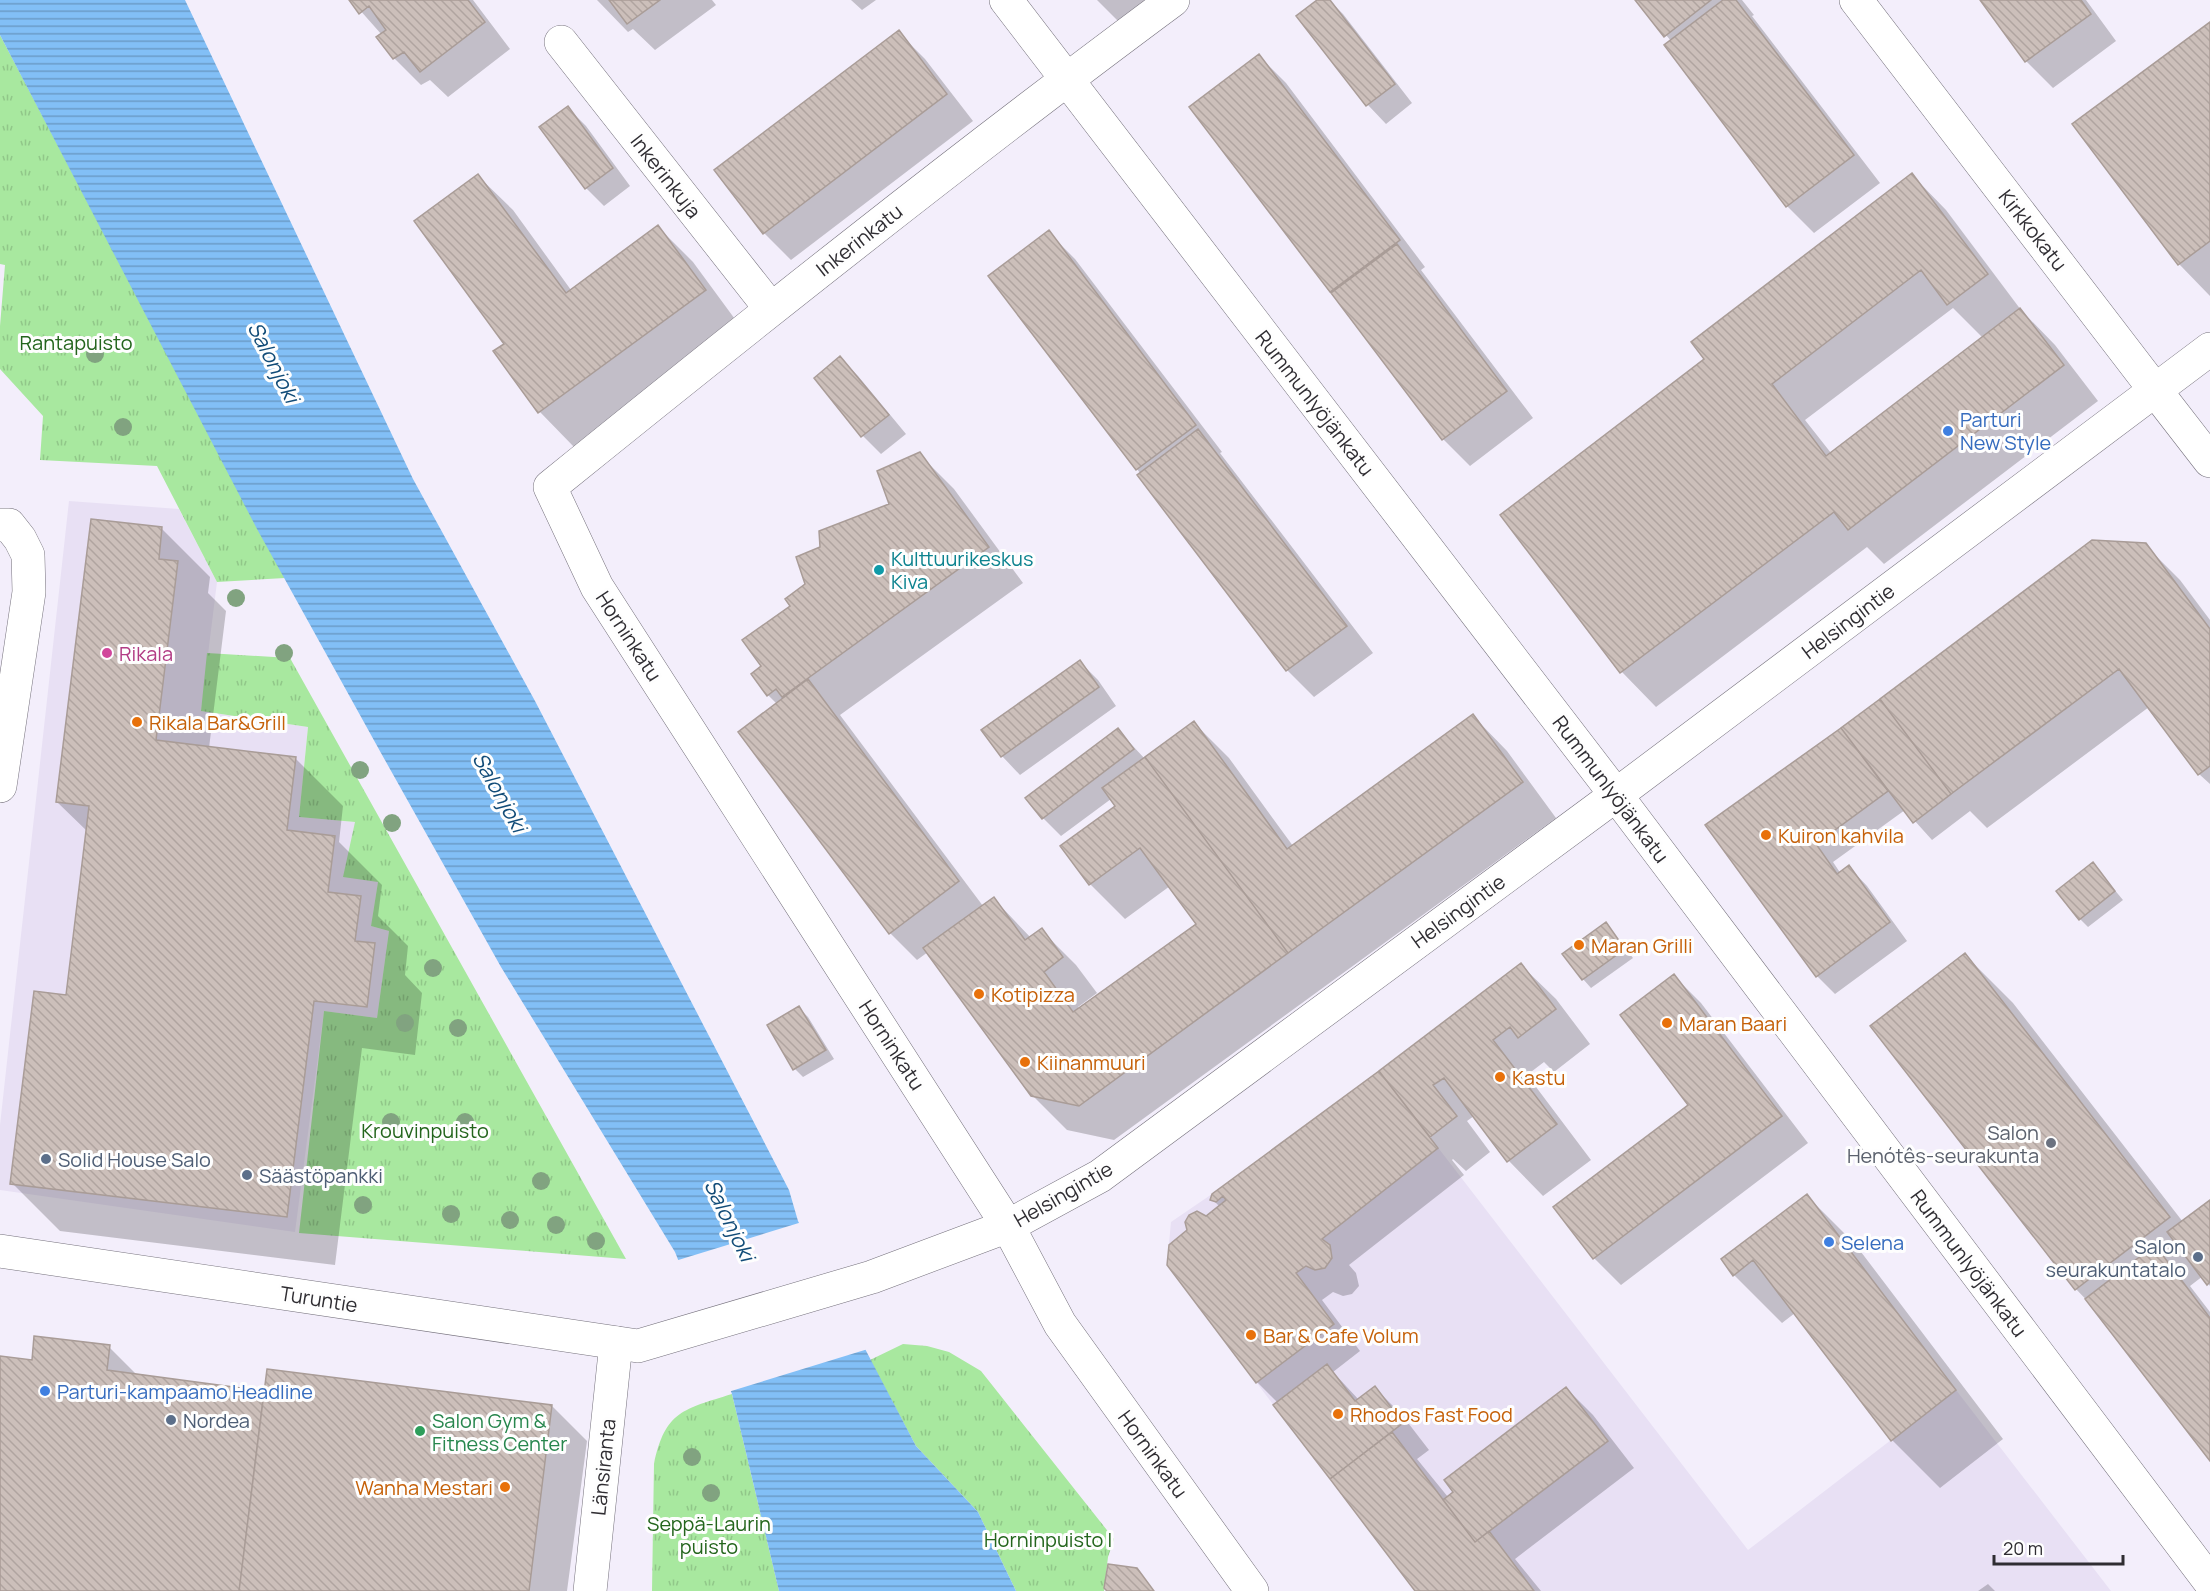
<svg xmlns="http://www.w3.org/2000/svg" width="2210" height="1591" viewBox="0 0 2210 1591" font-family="Manrope,sans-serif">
  <defs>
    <pattern id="grass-tufts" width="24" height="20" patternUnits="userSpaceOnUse" patternTransform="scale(1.5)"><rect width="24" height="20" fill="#a8e89f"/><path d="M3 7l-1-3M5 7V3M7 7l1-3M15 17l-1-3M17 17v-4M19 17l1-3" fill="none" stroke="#91c789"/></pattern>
    <pattern id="water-rules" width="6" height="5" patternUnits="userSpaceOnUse" patternTransform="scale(1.5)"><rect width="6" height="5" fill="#82bff6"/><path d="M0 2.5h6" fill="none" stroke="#6b9cc8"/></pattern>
    <pattern id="building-back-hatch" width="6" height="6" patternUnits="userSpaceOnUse" patternTransform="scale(1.5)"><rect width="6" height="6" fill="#ccbfba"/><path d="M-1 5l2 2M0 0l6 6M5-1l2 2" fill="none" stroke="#b0a4a0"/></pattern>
  </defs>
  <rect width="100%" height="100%" fill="#f3eefb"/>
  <path fill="#e8e0f4" d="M69,501L179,509L217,582L201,711L308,727L299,817L355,822L378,882L371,926L389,931L377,1018L324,1011L295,1232L0,1190V1125Z
    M1379,1071L1748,1550L1956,1390L2111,1591H1415L1167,1265L1171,1222L1212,1194Z"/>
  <path fill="url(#grass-tufts)" d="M0,35L285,578L217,582L157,466L40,460L43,416L0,369V326L5,265L0,264Z
    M207,653L290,658L626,1259L299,1233L324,1011L377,1018L389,931L371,926L378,882L343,877L355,822L299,817L308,727L201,711Z
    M903,1344L927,1346L949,1352L981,1371L1114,1539L1108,1557L1104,1591H1016L978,1512L916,1446L870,1360Z
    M732,1394L779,1591H652L654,1464C665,1411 684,1409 732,1394Z"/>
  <path fill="url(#water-rules)" d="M0,0H185L413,479L535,701L789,1190L798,1221L916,1446L978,1512L1016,1591H779L732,1394L675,1252L501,967L381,753L257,529L0,35Z"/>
  <path fill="#f3eefb" d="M802,1222L868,1349L728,1392L675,1261Z"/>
  <path fill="#0003" fill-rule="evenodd" d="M351,0H473L510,49L448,97L430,80L421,85L395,59L379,38L382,35Z
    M597,0H712L716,5L655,50L633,29L628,32Z
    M851,0H876L862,10Z
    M1097,0H1162L1125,28Z
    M1319,0H1329L1343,14L1412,103L1386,124L1368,105L1299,16Z
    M1637,0H1742L1754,15L1752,16L1880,183L1814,233L1787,206L1666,45L1671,41Z
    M1981,0H2086L2116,41L2053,88L2026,61Z
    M2210,24V296L2179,264Z
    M898,32L925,59L973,121L791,260L764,233Z
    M1259,56L1286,83L1425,267L1421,270L1533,418L1470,466L1443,439L1191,107Z
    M568,108L586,126L630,186L604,206L586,188Z
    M1912,175L1946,210L2021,310L2055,345L2098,401L1884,564L1867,547L1656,707L1622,672L1502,515L1706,360ZM1953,308L1983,338L1831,453L1805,420Z
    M478,176L513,210L571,290L658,227L693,262L740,326L574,447L540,412L506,344Z
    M1048,232L1075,259L1222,452L1220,453L1373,653L1314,697L1287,670L1137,469Z
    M840,358L858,376L906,434L881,454L863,436L816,378Z
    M919,454L954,489L1023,583L840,715L983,906L994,899L1031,938L1041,930L1076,965L1097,993L1078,1007L1079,1010L1198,924L1170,886L1125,919L1090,884L1062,846L1117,807L1111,799L1061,836L1043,818L1028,798L1118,730L1145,759L1194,723L1229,758L1293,846L1473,716L1507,751L1556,818L1114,1140L1067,1130L1032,1095L928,952L917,960L890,933L777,704L768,695L763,667L792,606L807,584L821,548L891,505Z
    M162,529L210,577L208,593L226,611L209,748L295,758L343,806L339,842L382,885L378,916L408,946L405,975L422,993L415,1055L362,1048L335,1265L60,1231L12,1183L67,996L88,832L57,802Z
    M2145,545L2180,580L2210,620V784L2199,774L2149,707L1987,828L1970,811L1932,840L1905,810L1833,862L1841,874L1849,867L1867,886L1907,941L1835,994L1817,976L1707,825L1881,700Z
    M1080,662L1098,680L1116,706L1020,775L1002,756Z
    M2093,864L2123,900L2088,927L2080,919Z
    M1606,924L1633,958L1591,988L1583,979Z
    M1965,955L2013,1003L2183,1222L2210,1202V1286L2203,1276L2190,1286L2210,1312V1459L2095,1309L2076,1289Z
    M1521,965L1556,999L1590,1044L1554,1072L1544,1062L1527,1075L1591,1160L1543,1196L1509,1161L1474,1116L1467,1121L1490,1152L1466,1171L1453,1159L1452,1160L1464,1175L1349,1265L1356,1273L1359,1286L1352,1294L1343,1296L1333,1292L1322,1300L1360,1351L1333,1372L1359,1400L1375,1388L1402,1415L1429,1450L1417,1459L1448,1497L1566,1388L1593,1415L1634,1468L1515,1559L1541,1591H1417L1275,1406L1278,1403L1257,1382L1207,1217L1220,1207L1212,1199L1213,1195L1380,1072Z
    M1674,976L1701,1003L1808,1143L1621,1285L1594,1258L1690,1105Z
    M799,1008L808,1017L834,1059L803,1077L795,1069Z
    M1807,1196L1855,1244L2003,1439L1940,1488L1892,1440L1795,1313L1782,1323L1734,1275Z
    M109,1347L138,1376L266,1393L552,1406L587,1441L567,1591H0V1358L33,1362Z
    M1988,1584L1995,1591H1978Z"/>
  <path fill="url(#building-back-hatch)" stroke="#a99c97" stroke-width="1.5" d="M349,0H468L485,22L420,72L404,52L393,59L376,37L386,30L369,6L359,14Z
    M609,0H660L627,24Z
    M1317,0H1330L1395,84L1366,106L1296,16Z
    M1635,0H1711L1664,37Z
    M1723,0H1736L1854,155L1786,207L1664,45Z
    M1980,0H2081L2091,14L2025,62Z
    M2210,22V241L2178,265L2072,124Z
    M899,30L947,94L763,234L714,170Z
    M1259,54L1400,240L1330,292L1189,107Z
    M568,106L613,168L585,189L539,127Z
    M1912,173L1988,274L1947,305L1921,270L1772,384L1826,456L2020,308L2064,365L1848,530L1834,512L1620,673L1500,515L1704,359L1691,342Z
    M478,174L566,293L658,225L706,290L538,413L493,351L504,344L414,221Z
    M1049,230L1196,425L1136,470L988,276Z
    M1397,244L1507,391L1442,440L1331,293Z
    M840,356L889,415L861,437L814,378Z
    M1198,429L1347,626L1286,671L1137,475Z
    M920,452L989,547L782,697L776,689L767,696L751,674L761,666L742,640L790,606L785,599L805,584L796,557L820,547L819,531L889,504L877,471Z
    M91,519L162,527L159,559L178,561L156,740L296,757L287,830L335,836L328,892L361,896L355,941L375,943L367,1007L314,1001L287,1217L10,1184L34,991L66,995L89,806L56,802Z
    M2092,540L2146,543L2210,629V766L2198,775L2119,669L1951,794L1880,699Z
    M1080,660L1099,687L1001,757L981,730Z
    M808,679L959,881L889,934L738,732Z
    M1880,699L1951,794L1913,823L1841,728Z
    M1473,714L1523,782L1288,953L1145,757L1194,721L1287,849Z
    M1118,728L1134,749L1042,819L1025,798Z
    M1841,728L1888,791L1816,844L1837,874L1849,865L1890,922L1816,977L1705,825Z
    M1145,757L1288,953L1079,1106L1031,1096L923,948L994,897L1025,940L1042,928L1063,957L1044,972L1073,1012L1196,924L1140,848L1089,885L1060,846L1115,806L1102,788Z
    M2093,862L2115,891L2079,920L2056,891Z
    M1606,922L1625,949L1582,980L1562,954Z
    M1965,953L2170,1217L2075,1290L1870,1026Z
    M1521,963L1556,1009L1518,1038L1510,1027L1493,1040L1557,1124L1507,1162L1444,1078L1433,1085L1457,1116L1430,1137L1379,1071Z
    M1674,974L1782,1116L1593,1259L1553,1207L1688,1105L1620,1015Z
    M799,1006L826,1050L793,1070L767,1025Z
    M1379,1071L1438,1148L1322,1239L1330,1245L1332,1258L1325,1268L1315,1270L1306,1266L1296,1273L1334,1324L1256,1383L1167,1265L1169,1245L1187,1230L1185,1222L1189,1215L1197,1211L1206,1216L1226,1200L1223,1196L1216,1202L1210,1200L1212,1194Z
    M1807,1194L1956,1390L1891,1441L1753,1260L1733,1276L1721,1259Z
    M2210,1200V1282L2207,1285L2167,1232Z
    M2155,1245L2210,1318V1461L2085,1299Z
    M34,1336L110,1345L107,1370L264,1391L239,1591H0V1356L32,1360Z
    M1327,1364L1355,1401L1375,1386L1403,1423L1330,1479L1273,1405Z
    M267,1369L552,1405L529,1591H239Z
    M1566,1387L1608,1441L1475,1542L1443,1500L1453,1492L1444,1480Z
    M1392,1432L1475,1542L1489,1531L1534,1591H1415L1330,1479Z
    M1108,1564L1137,1568L1154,1591H1107L1104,1588Z"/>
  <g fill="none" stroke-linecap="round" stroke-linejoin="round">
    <g stroke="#75717c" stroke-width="34">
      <path id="street" d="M1006,0L1616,795L2210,1582
        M1856,0L2155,390
        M561,42L771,309
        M0,525H9L20,539L28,555L29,592L0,786
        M1008,1226L597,587L550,487C755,321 961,157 1173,0
        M590,1591L616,1343"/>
    </g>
    <g stroke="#75717c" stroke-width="34">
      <path id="secondary" d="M2155,390L2210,461
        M1008,1226L1060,1324L1252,1591
        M0,1251L638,1346L872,1277L1008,1226L1100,1176L1616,795L2210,349"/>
    </g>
    <use href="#street" stroke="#fff" stroke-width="33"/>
    <use href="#secondary" stroke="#fff" stroke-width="33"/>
  </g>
  <g fill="#81a380">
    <circle cx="95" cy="354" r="9"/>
    <circle cx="123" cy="427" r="9"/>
    <circle cx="236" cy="598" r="9"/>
    <circle cx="284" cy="653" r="9"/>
    <circle cx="360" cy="770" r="9"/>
    <circle cx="392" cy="823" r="9"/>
    <circle cx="433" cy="968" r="9"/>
    <circle cx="405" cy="1023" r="9"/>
    <circle cx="458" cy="1028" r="9"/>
    <circle cx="391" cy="1122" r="9"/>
    <circle cx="465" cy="1122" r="9"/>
    <circle cx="541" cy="1181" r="9"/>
    <circle cx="363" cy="1205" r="9"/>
    <circle cx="451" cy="1214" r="9"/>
    <circle cx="510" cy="1220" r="9"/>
    <circle cx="556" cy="1225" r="9"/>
    <circle cx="596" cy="1241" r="9"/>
    <circle cx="692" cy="1457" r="9"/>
    <circle cx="711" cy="1493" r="9"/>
  </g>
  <g fill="#3f7fe0" stroke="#fefefe" stroke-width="2">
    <circle cx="1948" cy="431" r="6"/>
    <circle cx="1829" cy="1242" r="6"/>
    <circle cx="45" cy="1391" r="6"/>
  </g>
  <circle fill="#0f9aa8" stroke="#fefefe" stroke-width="2" cx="879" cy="570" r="6"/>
  <circle fill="#d1479c" stroke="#fefefe" stroke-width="2" cx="107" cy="653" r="6"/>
  <g fill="#e8710a" stroke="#fefefe" stroke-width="2">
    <circle cx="137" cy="722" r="6"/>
    <circle cx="1766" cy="835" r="6"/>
    <circle cx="1579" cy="945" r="6"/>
    <circle cx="979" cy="994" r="6"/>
    <circle cx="1667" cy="1023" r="6"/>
    <circle cx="1025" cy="1062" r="6"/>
    <circle cx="1500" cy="1077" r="6"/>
    <circle cx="1251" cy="1335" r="6"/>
    <circle cx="1338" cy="1414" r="6"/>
    <circle cx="505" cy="1487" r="6"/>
  </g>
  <circle fill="#6b7280" stroke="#fefefe" stroke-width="2" cx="2051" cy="1143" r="6"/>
  <g fill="#5c6f8a" stroke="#fefefe" stroke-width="2">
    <circle cx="46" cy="1159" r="6"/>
    <circle cx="247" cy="1175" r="6"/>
    <circle cx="2198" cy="1257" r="6"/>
    <circle cx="171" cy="1420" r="6"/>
  </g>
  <circle fill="#2e9e5b" stroke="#fefefe" stroke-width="2" cx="420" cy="1431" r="6"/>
  <g text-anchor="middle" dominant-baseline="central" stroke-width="6" stroke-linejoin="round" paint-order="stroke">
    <g font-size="20" fill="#2f2d32" stroke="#fefefe">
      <text transform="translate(666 176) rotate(52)">Inkerinkuja</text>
      <text transform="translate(2033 230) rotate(52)">Kirkkokatu</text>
      <text transform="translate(859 240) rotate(-38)">Inkerinkatu</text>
      <text transform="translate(1315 403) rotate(52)">Rummunlyöjänkatu</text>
      <text transform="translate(1848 621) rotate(-37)">Helsingintie</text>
      <text transform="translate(629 636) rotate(57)">Horninkatu</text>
      <text transform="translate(1611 789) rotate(53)">Rummunlyöjänkatu</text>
      <text transform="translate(1458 911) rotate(-36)">Helsingintie</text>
      <text transform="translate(892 1045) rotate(57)">Horninkatu</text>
      <text transform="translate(1063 1194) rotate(-30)">Helsingintie</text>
      <text transform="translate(1969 1263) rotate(53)">Rummunlyöjänkatu</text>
      <text transform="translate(319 1299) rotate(9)">Turuntie</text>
      <text transform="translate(1153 1454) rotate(54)">Horninkatu</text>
      <text transform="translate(603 1467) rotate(-84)">Länsiranta</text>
    </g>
    <g font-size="20" fill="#23651c" stroke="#fefefe">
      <text x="76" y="342">Rantapuisto</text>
      <text x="425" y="1130">Krouvinpuisto</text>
      <text x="709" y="1523">Seppä-Laurin<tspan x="709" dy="23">puisto</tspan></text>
      <text x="1048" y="1539">Horninpuisto I</text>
    </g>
    <g font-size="20" fill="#366cbe" stroke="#fefefe" text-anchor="start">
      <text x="1960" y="419">Parturi<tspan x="1960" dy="23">New Style</tspan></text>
      <text x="1841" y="1242">Selena</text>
      <text x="57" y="1391">Parturi-kampaamo Headline</text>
    </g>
    <g font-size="20" fill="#0d838f" stroke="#fefefe" text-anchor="start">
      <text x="891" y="558">Kulttuurikeskus<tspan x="891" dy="23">Kiva</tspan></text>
    </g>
    <g font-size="20" fill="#b23c85" stroke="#fefefe" text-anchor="start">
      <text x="119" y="653">Rikala</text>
    </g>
    <g font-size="20" fill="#c56008" stroke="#fefefe" text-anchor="start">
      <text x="149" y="722">Rikala Bar&amp;Grill</text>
      <text x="1778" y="835">Kuiron kahvila</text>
      <text x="1591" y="945">Maran Grilli</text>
      <text x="991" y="994">Kotipizza</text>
      <text x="1679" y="1023">Maran Baari</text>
      <text x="1037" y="1062">Kiinanmuuri</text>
      <text x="1512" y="1077">Kastu</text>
      <text x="1263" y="1335">Bar &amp; Cafe Volum</text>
      <text x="1350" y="1414">Rhodos Fast Food</text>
      <text x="493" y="1487" text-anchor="end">Wanha Mestari</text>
    </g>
    <g font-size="20" fill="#5b616d" stroke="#fefefe" text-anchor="end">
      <text x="2039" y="1132">Salon<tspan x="2039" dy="23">Henótês-seurakunta</tspan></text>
    </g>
    <g font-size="20" fill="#4e5e75" stroke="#fefefe" text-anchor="start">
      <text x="58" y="1159">Solid House Salo</text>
      <text x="259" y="1175">Säästöpankki</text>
      <text x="2186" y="1246" text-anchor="end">Salon<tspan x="2186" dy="23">seurakuntatalo</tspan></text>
      <text x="183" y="1420">Nordea</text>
    </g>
    <g font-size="20" fill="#27864d" stroke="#fefefe" text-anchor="start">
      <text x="432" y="1420">Salon Gym &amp;<tspan x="432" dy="23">Fitness Center</tspan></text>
    </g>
    <g font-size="21" font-style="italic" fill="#124c78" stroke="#fefefe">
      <text transform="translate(274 362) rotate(63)">Salonjoki</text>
      <text transform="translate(500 792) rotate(61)">Salonjoki</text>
      <text transform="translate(730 1220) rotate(64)">Salonjoki</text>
    </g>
  </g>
  <path d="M1994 1555v9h129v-9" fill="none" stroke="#2f2d32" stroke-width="3"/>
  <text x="2003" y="1555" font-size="18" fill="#2f2d32" stroke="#fefefe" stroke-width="4.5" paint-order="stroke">20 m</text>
</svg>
